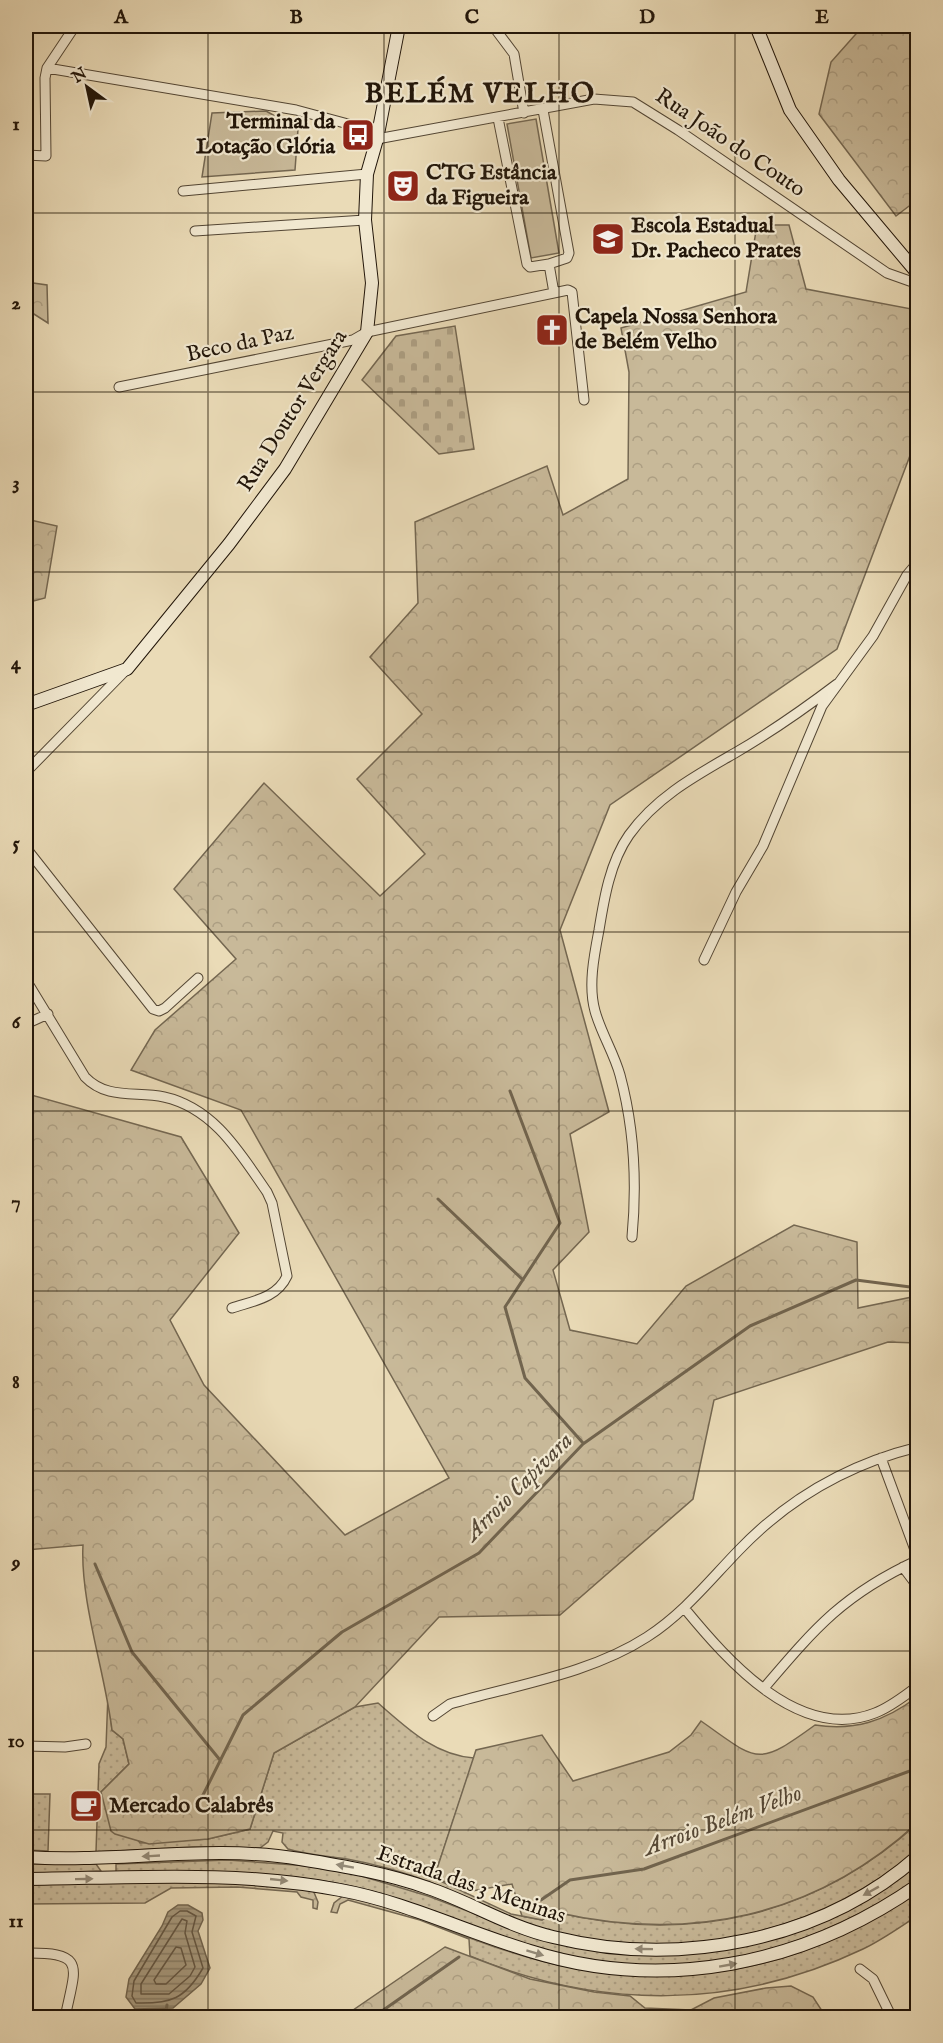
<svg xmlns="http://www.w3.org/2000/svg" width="943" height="2043" viewBox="0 0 943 2043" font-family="'IM FELL English',serif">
  <defs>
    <pattern id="grass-dots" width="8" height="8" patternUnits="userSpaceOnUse" patternTransform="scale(1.5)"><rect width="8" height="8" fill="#c8b999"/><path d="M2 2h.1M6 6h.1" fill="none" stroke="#ac9e82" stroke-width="1.8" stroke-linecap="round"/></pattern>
    <pattern id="forest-crowns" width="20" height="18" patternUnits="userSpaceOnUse" patternTransform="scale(1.5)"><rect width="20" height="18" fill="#c8b999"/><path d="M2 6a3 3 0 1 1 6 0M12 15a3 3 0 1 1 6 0" fill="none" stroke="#ac9e82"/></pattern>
    <pattern id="cemetery-stones" width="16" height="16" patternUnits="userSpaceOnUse" patternTransform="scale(1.5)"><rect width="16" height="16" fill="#c8b999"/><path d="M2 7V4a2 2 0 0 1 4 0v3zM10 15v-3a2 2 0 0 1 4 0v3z" fill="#ac9e82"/></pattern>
    <pattern id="water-rules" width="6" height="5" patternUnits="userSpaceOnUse" patternTransform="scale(1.5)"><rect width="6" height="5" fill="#a6987c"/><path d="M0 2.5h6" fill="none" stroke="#877b64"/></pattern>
  </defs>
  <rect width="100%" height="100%" fill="#eadbb7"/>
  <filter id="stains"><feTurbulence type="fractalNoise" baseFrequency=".00333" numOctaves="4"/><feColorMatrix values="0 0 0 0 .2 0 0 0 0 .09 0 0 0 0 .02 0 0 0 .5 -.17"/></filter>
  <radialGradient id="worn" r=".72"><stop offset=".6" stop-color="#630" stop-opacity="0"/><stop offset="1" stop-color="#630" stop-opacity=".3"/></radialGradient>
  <path fill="url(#grass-dots)" stroke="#746751" stroke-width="1.5" d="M108,1694L112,1730L123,1739L129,1764L101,1792L140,1843L208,1839L250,1829L274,1753L355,1707L378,1703C407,1728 434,1755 474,1758L434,1878L511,1914L542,1920L555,1912C689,1944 815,1917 918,1823L917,1851C808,1939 673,1965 538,1928C510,1920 481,1906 454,1894C446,1890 438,1885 430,1882C403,1872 375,1864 347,1859C327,1856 307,1855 288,1849L282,1842L283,1833L273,1831L268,1842L260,1848L193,1847L96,1852L99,1764L106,1747Z
    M26,1794H50L48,1851L26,1850Z
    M228,1860L309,1866L358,1875L428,1896L520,1931L604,1952L787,1934L918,1862L917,1880C820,1943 723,1975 605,1964C577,1961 544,1951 517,1943C465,1928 417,1902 363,1889C282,1869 199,1872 116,1874V1864Z
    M26,1864H96L101,1871L26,1875Z
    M206,1881L313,1890L318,1902L317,1909L313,1908V1900L301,1897L297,1892L237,1887L171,1888L145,1903L26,1904V1884Z
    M918,1891L917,1916C900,1927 882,1940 863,1949C735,2010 600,2010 470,1956L469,1939L420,1920L348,1900L340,1904L337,1913L331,1912L334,1903L343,1896L361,1897C426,1920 496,1952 563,1966C654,1985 754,1977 839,1936C866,1923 892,1907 918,1891Z"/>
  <path fill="url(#forest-crowns)" stroke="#746751" stroke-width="1.5" d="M863,26H917V200L896,216L819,114L831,62Z
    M757,225H789L806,289L917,310V437L837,649L610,805L560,930L609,1112L570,1134L589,1232L553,1270L570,1330L637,1344L686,1286L794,1225L857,1242L858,1308L917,1296V1343L888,1342L714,1400L693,1499L560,1615L439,1617L355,1707L274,1753L250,1829L208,1839L149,1844L115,1834L111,1831L101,1792L129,1764L123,1739L112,1730C105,1672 80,1601 83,1545L26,1550V1097L28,1094L181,1137L239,1233L170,1320L204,1385L345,1535L449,1478L241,1110L131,1070L155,1030L236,959L174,889L264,783L380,896L425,854L357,779L422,714L370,657L418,603L415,522L547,466L563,515L628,479L629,372L621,328L746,292Z
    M26,282L47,285L48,323L26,309Z
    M26,519L57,526L45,598L26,603Z
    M917,1697V1823C815,1917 689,1943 555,1912L542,1920L522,1916L512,1884L472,1891L434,1878L476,1750L542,1735L573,1781L669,1752L691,1735L701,1721C758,1761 756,1768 815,1725C855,1731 885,1721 917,1697Z
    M445,1947L530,1979L594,1992L630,1996L645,2008L691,2010L714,1998L766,1988L791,1986L813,1997L826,2017H343Z"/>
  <path fill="url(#cemetery-stones)" stroke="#746751" stroke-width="1.5" d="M455,326L474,449L439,454L362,380L396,336Z"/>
  <path fill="#c8b999" stroke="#746751" stroke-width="1.5" d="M266,111L298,129L295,170L202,177L212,113Z
    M536,119L559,253L531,258L507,124Z"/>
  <path fill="url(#water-rules)" stroke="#71644e" stroke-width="1.5" d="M178,1905H188L202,1913L203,1920L198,1931L210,1968L201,1984L173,2008L135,2009L126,1997L129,1979L162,1926L168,1912Z"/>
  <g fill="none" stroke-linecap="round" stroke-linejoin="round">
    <path stroke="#645642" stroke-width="1.5" d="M180,1911H187L196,1916L192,1932L203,1968C185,1999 171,2004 136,2003L132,1996L134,1981L172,1917Z
      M182,1919L187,1921L185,1933L195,1967L190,1976L169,1994H141V1984Z
      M176,1947L181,1948L186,1965L166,1984H156L154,1980Z"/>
    <path stroke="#71644e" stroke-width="3" d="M510,1091L560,1223L505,1307L525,1378L583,1443
      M438,1199L523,1280
      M95,1564L132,1652L220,1760
      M200,1801L243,1715L342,1632L479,1553L583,1444L750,1326L856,1280L918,1288
      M541,1900L570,1880L644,1869L918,1768
      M165,2018L167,2005
      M372,2018L459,1957"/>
    <g stroke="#534634" stroke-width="11">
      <path id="minor" d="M493,26L514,54L524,113
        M47,68L296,110L363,128L377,139L594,99L633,102L678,130L887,273L918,284
        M543,110L569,253L567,258L549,264L554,293
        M498,118L527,264L530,267L549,264
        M26,155L46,156L45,78L47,68L75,26
        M183,191L367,174
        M195,231L365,220
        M119,387L353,340L367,332L568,290L572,292L584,400
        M26,772L125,671
        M26,848L153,1009L159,1011L165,1008L198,978
        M704,960L736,892L763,846L822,706L873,636L907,575L918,562
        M26,980L85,1077C107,1100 136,1091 164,1097C214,1108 240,1153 267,1192L272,1203L287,1276C277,1298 253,1301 232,1308
        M26,1024L48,1014
        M632,1237C637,1183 634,1127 620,1075C614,1053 601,1033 595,1011C588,986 594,956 599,930C604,899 610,862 629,835C656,797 695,776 735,753C771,732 804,709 837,684
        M881,1458L918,1558
        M903,1567L918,1587
        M685,1609C727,1660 799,1743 875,1713C891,1707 904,1696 918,1686
        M764,1688C816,1627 844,1594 918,1560
        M433,1716L450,1704C515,1685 590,1674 647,1637C684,1613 709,1581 739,1550C788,1499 849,1464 918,1447
        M26,1746L65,1747L86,1744
        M26,1953C88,1952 75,1967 65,2018
        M860,1969L873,1979L892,2018"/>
    </g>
    <g stroke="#211509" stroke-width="14">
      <path id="secondary" d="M756,26L790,110L839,180L918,274
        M26,705L127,669L229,544L285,469L367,332L372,283L365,220L367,174L377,139L399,26
        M26,1857C117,1863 210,1844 300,1859C343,1866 386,1873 428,1888C470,1902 509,1927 553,1937C677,1968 821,1942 918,1856
        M26,1879C130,1878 237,1870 340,1890C406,1902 466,1932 530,1951C663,1993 804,1965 918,1885"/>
    </g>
    <use href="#minor" stroke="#f1e8d0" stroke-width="9"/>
    <use href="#secondary" stroke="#f1e8d0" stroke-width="12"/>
  </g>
  <defs><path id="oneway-solid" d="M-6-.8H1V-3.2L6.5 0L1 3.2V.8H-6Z" transform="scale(1.5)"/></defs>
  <g fill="#938976">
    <use href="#oneway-solid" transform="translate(151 1856) rotate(177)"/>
    <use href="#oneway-solid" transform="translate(345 1866) rotate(-170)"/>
    <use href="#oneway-solid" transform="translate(84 1879) rotate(-1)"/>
    <use href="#oneway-solid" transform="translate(279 1880) rotate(6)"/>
    <use href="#oneway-solid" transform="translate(871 1891) rotate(151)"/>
    <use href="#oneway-solid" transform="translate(644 1949) rotate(-179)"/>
    <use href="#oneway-solid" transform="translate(535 1953) rotate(17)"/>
    <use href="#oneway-solid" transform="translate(728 1965) rotate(-10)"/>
  </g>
  <path fill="none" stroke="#211509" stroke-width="1.5" stroke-opacity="0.55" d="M208,26V2018M384,26V2018M559,26V2018M735,26V2018M26,213H918M26,392H918M26,572H918M26,752H918M26,932H918M26,1111H918M26,1291H918M26,1471H918M26,1651H918M26,1830H918"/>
  <defs>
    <g id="bus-square" transform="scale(1.725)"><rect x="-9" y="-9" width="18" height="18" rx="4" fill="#8f2418" stroke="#f1e8d0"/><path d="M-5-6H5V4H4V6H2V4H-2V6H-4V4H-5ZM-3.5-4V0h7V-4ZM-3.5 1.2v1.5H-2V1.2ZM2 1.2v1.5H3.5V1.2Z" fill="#fff"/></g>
    <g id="theatre-square" transform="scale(1.725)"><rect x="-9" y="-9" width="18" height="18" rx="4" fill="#8f2418" stroke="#f1e8d0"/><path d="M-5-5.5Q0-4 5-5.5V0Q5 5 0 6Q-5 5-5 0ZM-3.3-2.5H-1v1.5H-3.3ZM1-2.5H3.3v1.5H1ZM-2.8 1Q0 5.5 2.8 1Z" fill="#fff"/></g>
    <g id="school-square" transform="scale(1.725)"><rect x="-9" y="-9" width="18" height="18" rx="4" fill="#8f2418" stroke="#f1e8d0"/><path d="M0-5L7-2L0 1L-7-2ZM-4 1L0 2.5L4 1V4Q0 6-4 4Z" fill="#fff"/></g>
    <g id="church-square" transform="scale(1.725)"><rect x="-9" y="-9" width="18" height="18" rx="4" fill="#8f2418" stroke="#f1e8d0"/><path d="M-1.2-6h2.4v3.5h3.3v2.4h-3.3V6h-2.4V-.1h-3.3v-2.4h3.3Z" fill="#fff"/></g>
    <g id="cafe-square" transform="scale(1.725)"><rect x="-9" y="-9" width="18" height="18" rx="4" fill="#8f2418" stroke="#f1e8d0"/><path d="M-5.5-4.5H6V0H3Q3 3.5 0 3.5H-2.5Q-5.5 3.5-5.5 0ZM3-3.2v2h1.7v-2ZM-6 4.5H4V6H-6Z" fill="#fff"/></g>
  </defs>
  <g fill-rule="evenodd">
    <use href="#bus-square" x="358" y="135"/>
    <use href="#theatre-square" x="403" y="186"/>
    <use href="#school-square" x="608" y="239"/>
    <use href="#church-square" x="552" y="330"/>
    <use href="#cafe-square" x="86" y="1806"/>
  </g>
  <g text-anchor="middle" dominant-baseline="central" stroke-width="4.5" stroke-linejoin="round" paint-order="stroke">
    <g font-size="22" font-weight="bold" fill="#211509" stroke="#f1e8d0" text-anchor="start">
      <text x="335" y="122" text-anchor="end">Terminal da<tspan x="335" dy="25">Lotação Glória</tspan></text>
      <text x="426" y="173">CTG Estância<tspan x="426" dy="25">da Figueira</tspan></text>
      <text x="631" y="226">Escola Estadual<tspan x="631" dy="25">Dr. Pacheco Prates</tspan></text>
      <text x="575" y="317">Capela Nossa Senhora<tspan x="575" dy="25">de Belém Velho</tspan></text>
      <text x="109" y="1806">Mercado Calabrês</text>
    </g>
    <g font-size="22" fill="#211509" stroke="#f1e8d0">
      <text transform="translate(730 143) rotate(34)">Rua João do Couto</text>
      <text transform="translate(240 344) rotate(-12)">Beco da Paz</text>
      <text transform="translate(293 411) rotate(-58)">Rua Doutor Vergara</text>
      <text transform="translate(471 1885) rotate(19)">Estrada das 3 Meninas</text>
    </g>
    <g font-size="24" font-style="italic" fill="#564937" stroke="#f1e8d0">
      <text transform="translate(519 1487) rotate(-45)">Arroio Capivara</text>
      <text transform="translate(723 1821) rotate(-20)">Arroio Belém Velho</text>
    </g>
    <g font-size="28" font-weight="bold" letter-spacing="1.5" fill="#211509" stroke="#f1e8d0">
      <text x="480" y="94">BELÉM VELHO</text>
    </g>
  </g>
  <rect width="943" height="2043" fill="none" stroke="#eadbb7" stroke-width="66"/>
  <g transform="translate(87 87) rotate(327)" stroke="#f1e8d0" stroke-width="4.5" paint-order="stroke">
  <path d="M0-4.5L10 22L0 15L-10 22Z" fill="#211509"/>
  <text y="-9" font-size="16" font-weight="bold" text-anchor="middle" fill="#211509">N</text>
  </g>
  <rect x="33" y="33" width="877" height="1977" fill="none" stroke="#211509" stroke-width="2"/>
  <g font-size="20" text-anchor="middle" font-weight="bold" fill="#211509">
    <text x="121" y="23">A</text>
    <text x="296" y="23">B</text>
    <text x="472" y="23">C</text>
    <text x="647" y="23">D</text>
    <text x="822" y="23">E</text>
    <text x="16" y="130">1</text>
    <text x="16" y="309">2</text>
    <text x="16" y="489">3</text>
    <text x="16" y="669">4</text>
    <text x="16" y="849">5</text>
    <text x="16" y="1028">6</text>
    <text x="16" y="1208">7</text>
    <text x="16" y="1388">8</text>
    <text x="16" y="1568">9</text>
    <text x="16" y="1747">10</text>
    <text x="16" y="1927">11</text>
  </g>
  <rect width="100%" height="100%" filter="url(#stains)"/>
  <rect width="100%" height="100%" fill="url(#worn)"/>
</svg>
